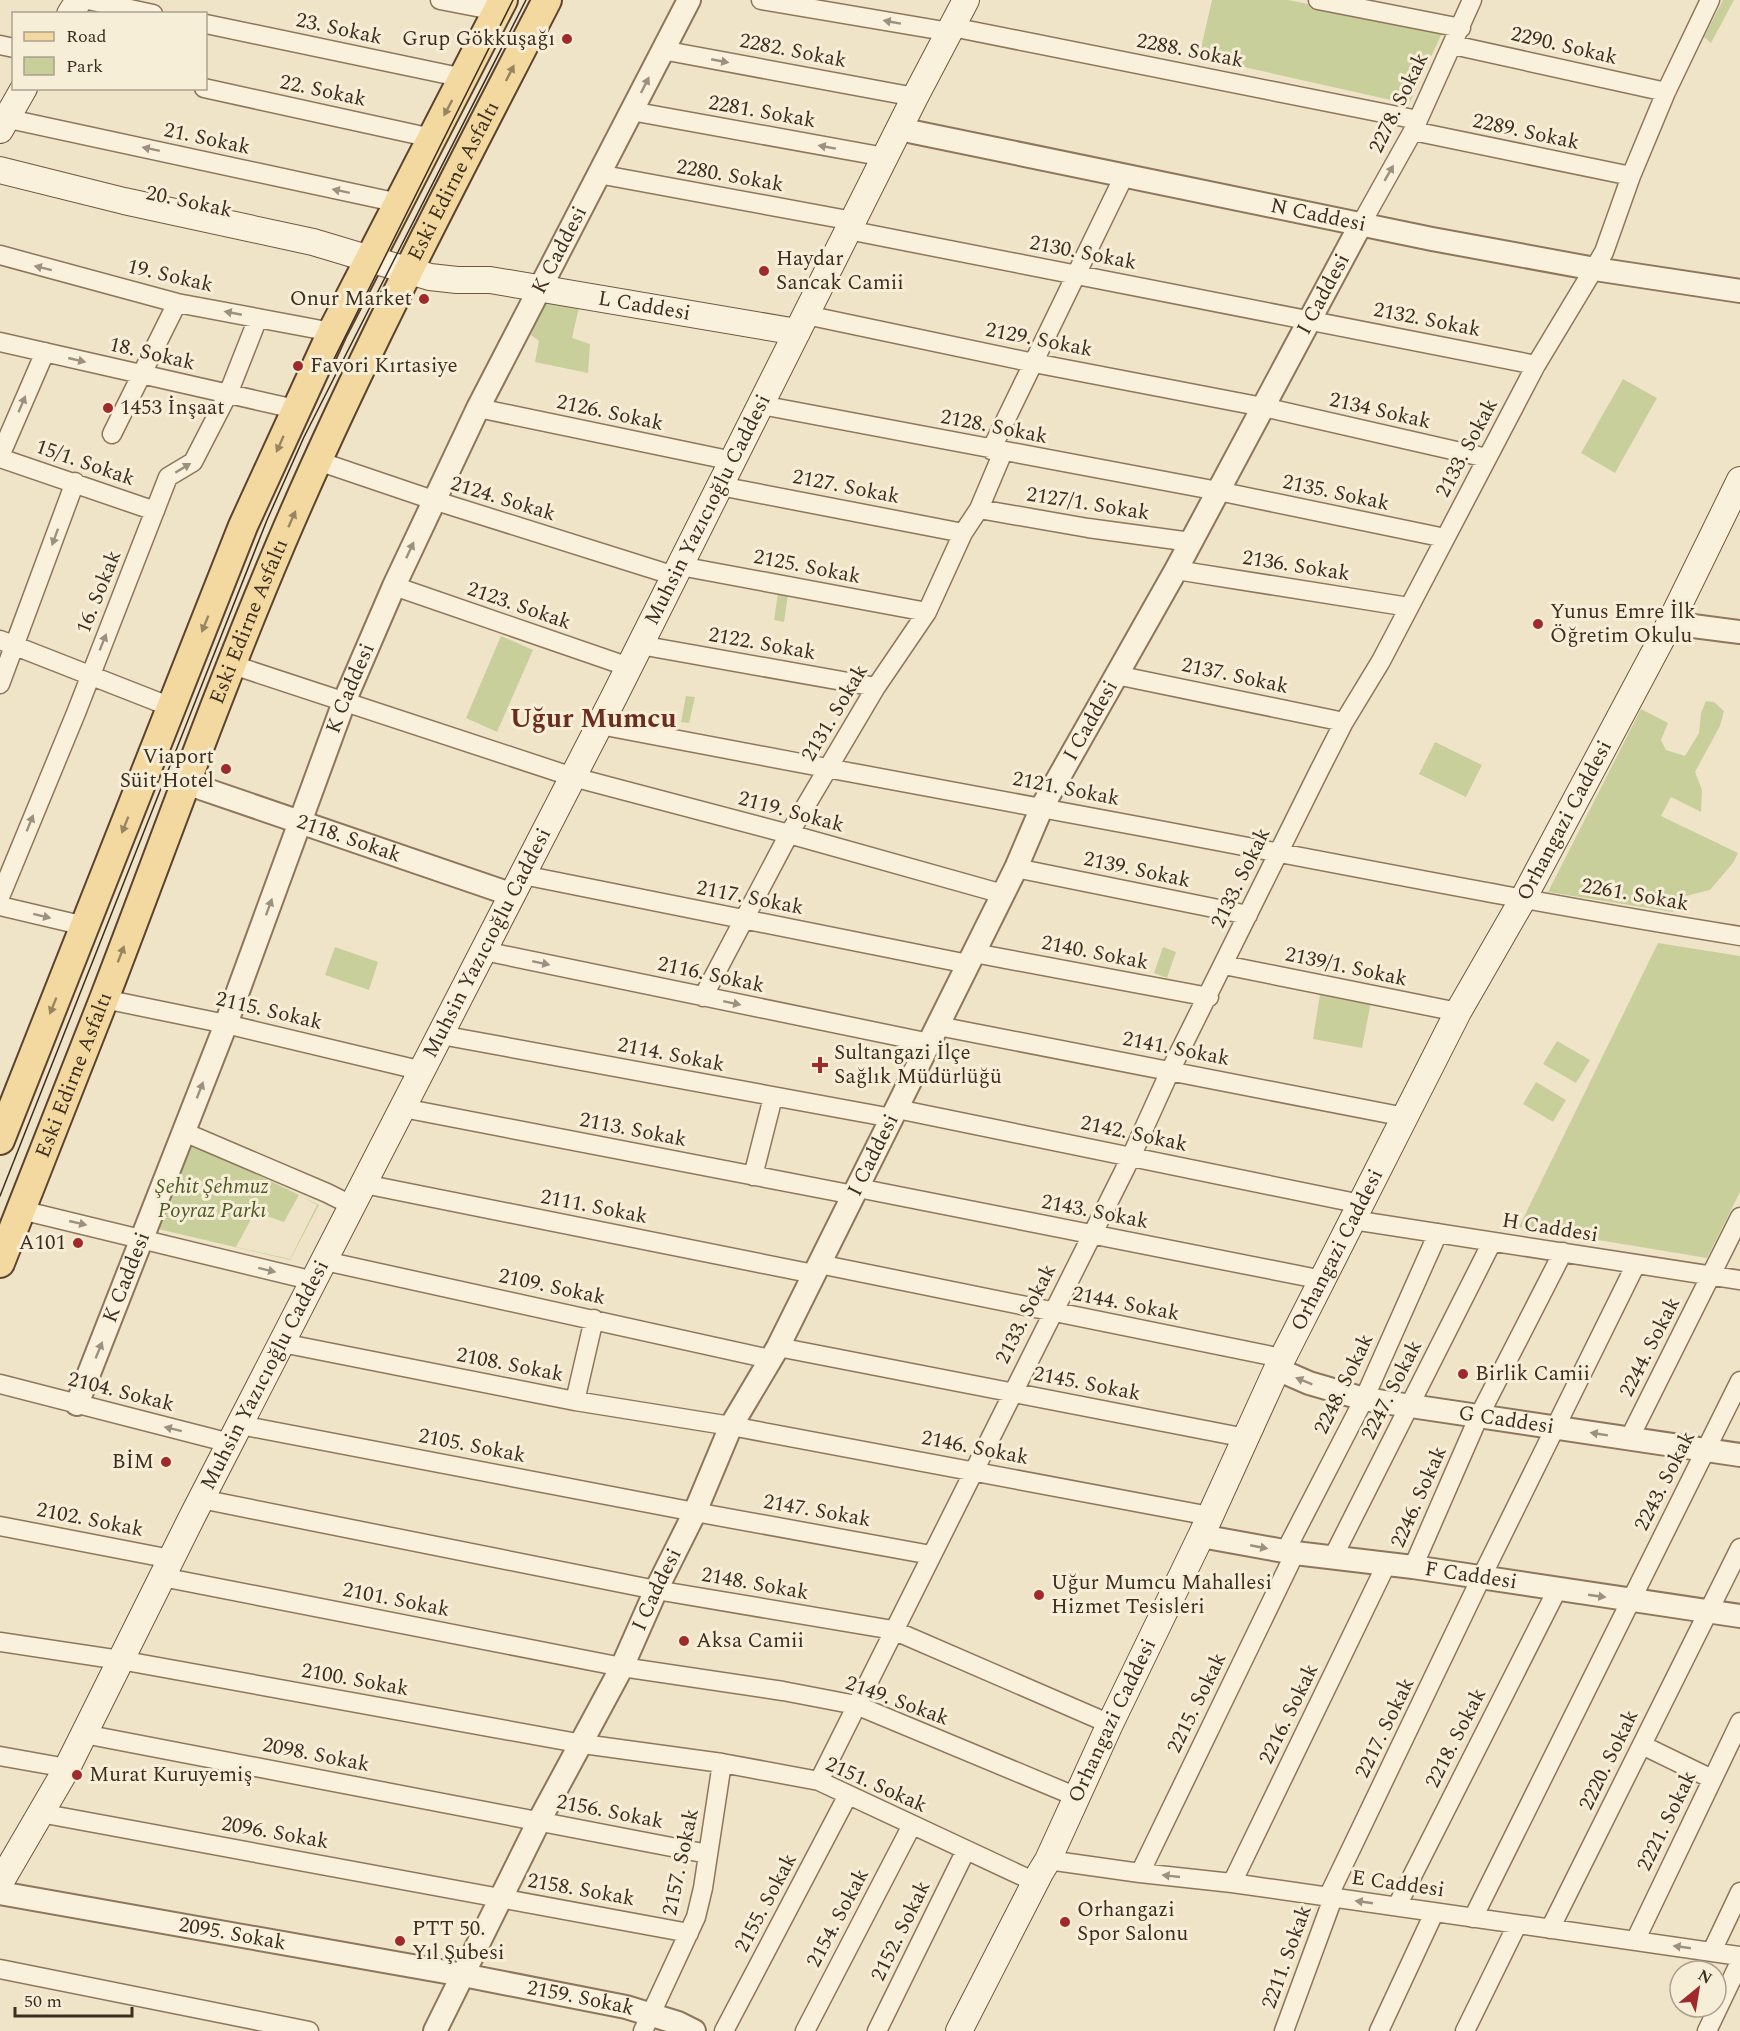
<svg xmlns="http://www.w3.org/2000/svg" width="1740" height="2031" viewBox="0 0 1740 2031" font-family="Spectral,serif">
  <rect width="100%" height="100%" fill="#f0e4c8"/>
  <path fill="#c9cf9b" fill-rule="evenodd" d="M1212,0H1288L1443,31L1409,104L1199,57Z
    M1723,0H1734L1711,43L1704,37Z
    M541,302L579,307L572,338L590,344L588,373L535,362L539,341L531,335Z
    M1623,379L1657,398L1615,473L1581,453Z
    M778,593L788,595L784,622L774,620Z
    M501,636L533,650L497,732L466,718Z
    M686,696L695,697L689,723L681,722Z
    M1706,701L1714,702L1724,711L1720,726L1695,772L1702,790L1701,812L1671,797L1661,816L1738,853L1733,863L1710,890L1678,898L1673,912L1548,892L1641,709L1668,723L1661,740L1666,750L1685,756L1699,733L1701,713Z
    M1435,742L1482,765L1466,797L1419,774Z
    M1658,943L1740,956V1192L1707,1258L1519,1227Z
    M335,947L378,962L369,990L325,975Z
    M1163,947L1176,952L1167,978L1154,973Z
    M1320,994L1371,1002L1362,1048L1313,1039Z
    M1557,1041L1590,1060L1576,1083L1543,1064Z
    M1536,1082L1566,1100L1553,1122L1523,1104Z
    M188,1140L319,1205L290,1260L154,1228ZM299,1195L317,1205L290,1259L236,1247L255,1212L284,1222Z"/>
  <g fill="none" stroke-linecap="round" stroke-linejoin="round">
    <g stroke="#8d765c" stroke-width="21">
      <path id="minor" d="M88,0L153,14
        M440,0L497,11
        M761,0L950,32
        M1318,0L1461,28
        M206,24L464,78
        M952,27L1418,120
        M0,45L14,48
        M1453,45L1666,92
        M662,50L915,97
        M204,88L432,138
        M631,111L885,157
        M0,117L399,203
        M1413,131L1631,176
        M598,174L853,221
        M1361,224L1413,131L1472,0
        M848,230L1536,365
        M0,255L177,303L332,332
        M806,315L1034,363L1263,407L1487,458
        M0,342L295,409
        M761,405L1218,491L1445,538
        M478,408L733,461
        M112,434L177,303
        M991,450L1125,174
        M0,456L45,352
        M0,458L155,511
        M318,461L433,500L675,576
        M720,486L963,533
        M979,509L1088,528L1191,542
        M680,566L927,612
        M1176,570L1409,607
        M394,586L629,667
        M0,640L171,707
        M640,645L876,687
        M233,665L573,777L789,834L1003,894
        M1116,675L1344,722
        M0,684L75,482
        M600,725C779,760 959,792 1138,826C1339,864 1539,904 1740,936
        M1016,868L1248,915
        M523,875L968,964
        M0,897L76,713L168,477L193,462L228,394L258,318
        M0,906L85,926
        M484,951L930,1043
        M974,953L1209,997
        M1224,965L1458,1012
        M703,997L789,834L876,687L927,612L963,533L979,509L1003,452
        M104,999L226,1024L423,1071
        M938,1026L1405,1117
        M441,1035L892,1118
        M403,1108L854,1195
        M897,1109L1361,1204
        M184,1132L327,1193L353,1206
        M753,1176L773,1097
        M364,1184L814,1274
        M858,1188L1323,1280
        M21,1210L314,1281
        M1353,1220L1740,1280
        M325,1261L770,1359
        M819,1264L1282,1358
        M282,1343L575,1401L731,1426L1210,1516
        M778,1347L1246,1438
        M0,1384L230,1443
        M575,1401L594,1319
        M240,1425L695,1512L931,1555
        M1629,1439L1740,1217
        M201,1499L656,1590L893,1630L1110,1724
        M0,1526L171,1559
        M1285,1552L1364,1399L1438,1233
        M1332,1559L1492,1242
        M1413,1567L1479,1416L1563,1252
        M162,1577L622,1667L783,1691L856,1705L1077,1797
        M0,1642L120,1660L583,1744L722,1763L819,1781L1035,1882
        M84,1734L708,1854
        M1642,1745L1712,1779
        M0,1756L67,1768
        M819,1781L1131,1157L1170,1071L1319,771L1344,722L1381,661L1536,365L1604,252L1631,176L1666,92L1710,0
        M40,1813L689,1933
        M1048,1860L1140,1873L1232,1883L1740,1956
        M1140,1873L1295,1553
        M1232,1883L1386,1565
        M1328,1897L1481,1578L1636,1264
        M1397,1906L1557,1590
        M1473,1918L1740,1381
        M1550,1929L1740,1548
        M1635,1941L1740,1722
        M1712,1951L1740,1892
        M0,1969L309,2031
        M643,2031L696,1917L703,1888L722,1763
        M724,2031L848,1795
        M805,2031L912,1825
        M877,2031L966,1850
        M1284,2031L1333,1898
        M1379,2031L1434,1913
        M1465,2031L1517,1925
        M1707,2031L1740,1962"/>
    </g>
    <g stroke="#8d765c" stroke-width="26">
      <g id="tertiary">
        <path id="s1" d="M899,129L1432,239L1595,269L1740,291"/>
        <path d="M1670,623L1740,632"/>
        <path id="s2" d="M186,783L513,895"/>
        <path id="s3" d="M1277,1369L1309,1383L1364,1399L1740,1455"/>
        <path id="s4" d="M77,1404L226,1024L344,702L394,586L478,408L689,0"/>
        <path id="s5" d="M1201,1536L1295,1553L1413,1567L1740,1616"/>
        <path id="s6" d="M0,1893L463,1975L626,2007L678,2023L694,2031"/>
        <path id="s7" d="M435,2031L539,1821L622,1667L656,1590L695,1512L731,1426L778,1347L1016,868L1042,807L1176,570L1361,224"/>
      </g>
    </g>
    <g stroke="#6f573f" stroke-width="28">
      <g id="secondary">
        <path d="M70,14L79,0"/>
        <path d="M0,130L24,88"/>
        <path id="s8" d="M0,170L124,201L313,242L430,277L457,280H490L797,332"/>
        <path id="s9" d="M0,1883L67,1768L193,1515L614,697L915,97L966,0"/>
        <path id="s10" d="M959,2031L1040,1873L1048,1860L1110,1724L1201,1536L1277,1369L1458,1012L1523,899L1670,623L1740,480"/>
      </g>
    </g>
    <g stroke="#5b4430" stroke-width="32">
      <g id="primary">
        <path d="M0,1140L243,526L332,332L503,0"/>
        <path id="s11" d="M0,1263C35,1175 70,1087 104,999C163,846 218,691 282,541C361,356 455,179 547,0"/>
      </g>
    </g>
    <use href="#minor" stroke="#faf1dc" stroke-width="18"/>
    <use href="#tertiary" stroke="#faf1dc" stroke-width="22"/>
    <use href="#secondary" stroke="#faf1dc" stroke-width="26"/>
    <use href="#primary" stroke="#f3d9a0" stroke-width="28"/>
    <path stroke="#3d2e20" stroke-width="1.5" d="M327,373L513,0
      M0,1196L267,520L304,437L526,0"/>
  </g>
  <defs><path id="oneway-solid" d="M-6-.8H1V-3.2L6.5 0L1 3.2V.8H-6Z" transform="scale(1.5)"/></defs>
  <g fill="#9c907e">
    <use href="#oneway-solid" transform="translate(892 22) rotate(-170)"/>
    <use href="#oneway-solid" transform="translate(720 61) rotate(11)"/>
    <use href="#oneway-solid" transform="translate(645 85) rotate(-63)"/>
    <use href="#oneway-solid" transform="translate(827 147) rotate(-170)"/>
    <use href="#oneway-solid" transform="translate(151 149) rotate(-168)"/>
    <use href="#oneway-solid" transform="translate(1389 173) rotate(-60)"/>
    <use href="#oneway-solid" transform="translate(341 191) rotate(-168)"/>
    <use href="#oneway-solid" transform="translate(43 268) rotate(-166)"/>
    <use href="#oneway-solid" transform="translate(233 313) rotate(-169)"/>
    <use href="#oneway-solid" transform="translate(77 360) rotate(13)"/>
    <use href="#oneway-solid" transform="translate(22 404) rotate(-67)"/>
    <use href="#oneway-solid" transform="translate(183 468) rotate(-31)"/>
    <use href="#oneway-solid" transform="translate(55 537) rotate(110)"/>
    <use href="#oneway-solid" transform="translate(410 550) rotate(-65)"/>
    <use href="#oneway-solid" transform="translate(103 642) rotate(-68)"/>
    <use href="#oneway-solid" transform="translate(30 823) rotate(-68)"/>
    <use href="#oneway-solid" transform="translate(269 907) rotate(-70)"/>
    <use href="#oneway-solid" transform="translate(42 916) rotate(14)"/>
    <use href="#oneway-solid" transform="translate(541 963) rotate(12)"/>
    <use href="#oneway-solid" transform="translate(732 1003) rotate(12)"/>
    <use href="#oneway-solid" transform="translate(200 1090) rotate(-69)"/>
    <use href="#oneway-solid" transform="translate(78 1223) rotate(13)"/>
    <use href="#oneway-solid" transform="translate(267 1270) rotate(14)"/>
    <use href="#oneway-solid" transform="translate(99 1350) rotate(-68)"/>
    <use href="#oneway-solid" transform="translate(1304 1381) rotate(-158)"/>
    <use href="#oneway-solid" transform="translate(173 1429) rotate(-166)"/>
    <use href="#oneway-solid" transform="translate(1599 1434) rotate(-171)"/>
    <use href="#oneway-solid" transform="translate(1259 1547) rotate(11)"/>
    <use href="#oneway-solid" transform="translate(1597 1596) rotate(8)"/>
    <use href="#oneway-solid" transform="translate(1171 1876) rotate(-174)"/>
    <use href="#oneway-solid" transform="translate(1364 1902) rotate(-172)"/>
    <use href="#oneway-solid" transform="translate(1682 1947) rotate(-172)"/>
  </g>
  <g fill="#988460">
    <use href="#oneway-solid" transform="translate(510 73) rotate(-63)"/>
    <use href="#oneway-solid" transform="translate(448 108) rotate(118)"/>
    <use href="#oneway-solid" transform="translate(280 444) rotate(114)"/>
    <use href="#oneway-solid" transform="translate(292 519) rotate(-66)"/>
    <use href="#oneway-solid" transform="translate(205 624) rotate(112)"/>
    <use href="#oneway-solid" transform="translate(125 825) rotate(112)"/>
    <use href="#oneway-solid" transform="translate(121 954) rotate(-69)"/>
    <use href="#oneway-solid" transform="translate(53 1006) rotate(112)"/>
  </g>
  <g fill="#9e2a2b" stroke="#f7eed8" stroke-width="2">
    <circle cx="567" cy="39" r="6"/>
    <circle cx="764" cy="271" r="6"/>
    <circle cx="424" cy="299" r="6"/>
    <circle cx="298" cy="366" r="6"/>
    <circle cx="108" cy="408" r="6"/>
    <circle cx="1538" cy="624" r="6"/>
    <circle cx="226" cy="769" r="6"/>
    <path d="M817 1056h6v6h6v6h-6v6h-6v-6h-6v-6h6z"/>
    <circle cx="78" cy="1243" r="6"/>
    <circle cx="1463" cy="1374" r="6"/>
    <circle cx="166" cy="1462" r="6"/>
    <circle cx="1039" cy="1595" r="6"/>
    <circle cx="684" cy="1641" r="6"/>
    <circle cx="77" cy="1775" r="6"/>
    <circle cx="1065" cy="1922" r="6"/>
    <circle cx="400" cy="1941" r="6"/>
  </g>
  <g text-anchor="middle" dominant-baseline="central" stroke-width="6" stroke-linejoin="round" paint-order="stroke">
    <g font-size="21" fill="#3d2e20" stroke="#f7eed8">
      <text transform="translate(339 29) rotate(12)">23. Sokak</text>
      <text transform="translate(1564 46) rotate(13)">2290. Sokak</text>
      <text transform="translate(793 51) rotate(11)">2282. Sokak</text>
      <text transform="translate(1190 51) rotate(11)">2288. Sokak</text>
      <text transform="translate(323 91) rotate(12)">22. Sokak</text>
      <text transform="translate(1399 103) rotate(-64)">2278. Sokak</text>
      <text transform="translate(762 112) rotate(10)">2281. Sokak</text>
      <text transform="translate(1526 132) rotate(12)">2289. Sokak</text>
      <text transform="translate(207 139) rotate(12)">21. Sokak</text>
      <text transform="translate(730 176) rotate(10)">2280. Sokak</text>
      <text stroke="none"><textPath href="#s11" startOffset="1174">Eski Edirne Asfaltı</textPath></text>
      <text transform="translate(189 202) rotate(12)">20. Sokak</text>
      <text stroke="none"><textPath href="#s1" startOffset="428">N Caddesi</textPath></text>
      <text stroke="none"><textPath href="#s4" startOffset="1252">K Caddesi</textPath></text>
      <text transform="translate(1083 253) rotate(11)">2130. Sokak</text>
      <text transform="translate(170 276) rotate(13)">19. Sokak</text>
      <text stroke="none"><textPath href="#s7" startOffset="1952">I Caddesi</textPath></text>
      <text stroke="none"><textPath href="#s8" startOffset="660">L Caddesi</textPath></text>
      <text transform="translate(1427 320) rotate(11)">2132. Sokak</text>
      <text transform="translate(1039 340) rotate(11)">2129. Sokak</text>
      <text transform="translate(152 354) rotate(13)">18. Sokak</text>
      <text transform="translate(1380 411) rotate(13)">2134 Sokak</text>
      <text transform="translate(610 413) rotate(12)">2126. Sokak</text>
      <text transform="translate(994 427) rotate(11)">2128. Sokak</text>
      <text transform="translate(1467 448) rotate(-62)">2133. Sokak</text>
      <text transform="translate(85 463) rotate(19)">15/1. Sokak</text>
      <text transform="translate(846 487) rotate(11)">2127. Sokak</text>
      <text transform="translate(1336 493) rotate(12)">2135. Sokak</text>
      <text transform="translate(503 499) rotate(17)">2124. Sokak</text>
      <text transform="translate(1088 504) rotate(9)">2127/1. Sokak</text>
      <text stroke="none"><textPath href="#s9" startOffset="1545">Muhsin Yazıcıoğlu Caddesi</textPath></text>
      <text transform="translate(1296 566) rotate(9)">2136. Sokak</text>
      <text transform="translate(807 567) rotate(11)">2125. Sokak</text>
      <text transform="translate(99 592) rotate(-68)">16. Sokak</text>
      <text transform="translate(519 606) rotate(19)">2123. Sokak</text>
      <text stroke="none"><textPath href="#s11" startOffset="688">Eski Edirne Asfaltı</textPath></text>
      <text transform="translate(762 644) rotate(10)">2122. Sokak</text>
      <text transform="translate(1235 676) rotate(12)">2137. Sokak</text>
      <text stroke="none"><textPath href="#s4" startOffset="766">K Caddesi</textPath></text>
      <text transform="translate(835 713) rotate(-59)">2131. Sokak</text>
      <text stroke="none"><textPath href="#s7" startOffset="1466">I Caddesi</textPath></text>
      <text transform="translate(1066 789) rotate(11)">2121. Sokak</text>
      <text transform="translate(791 812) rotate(15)">2119. Sokak</text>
      <text stroke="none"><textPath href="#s10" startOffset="1354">Orhangazi Caddesi</textPath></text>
      <text stroke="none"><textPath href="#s2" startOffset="172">2118. Sokak</textPath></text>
      <text transform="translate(1137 870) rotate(12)">2139. Sokak</text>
      <text transform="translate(1241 878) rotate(-64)">2133. Sokak</text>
      <text transform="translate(1635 895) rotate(10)">2261. Sokak</text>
      <text transform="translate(750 898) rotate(11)">2117. Sokak</text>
      <text stroke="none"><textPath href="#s9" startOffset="1059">Muhsin Yazıcıoğlu Caddesi</textPath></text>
      <text transform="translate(1095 953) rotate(11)">2140. Sokak</text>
      <text transform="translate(1346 967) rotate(12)">2139/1. Sokak</text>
      <text transform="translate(711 975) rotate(12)">2116. Sokak</text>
      <text transform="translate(269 1011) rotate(13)">2115. Sokak</text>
      <text transform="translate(1176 1049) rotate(11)">2141. Sokak</text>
      <text transform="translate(671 1055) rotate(11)">2114. Sokak</text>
      <text stroke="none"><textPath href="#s11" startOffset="202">Eski Edirne Asfaltı</textPath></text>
      <text transform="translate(633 1130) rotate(11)">2113. Sokak</text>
      <text transform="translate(1134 1134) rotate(12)">2142. Sokak</text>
      <text stroke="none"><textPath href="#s7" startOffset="980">I Caddesi</textPath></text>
      <text transform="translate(594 1207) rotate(11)">2111. Sokak</text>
      <text transform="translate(1095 1212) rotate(11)">2143. Sokak</text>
      <text transform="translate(1550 1228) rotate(9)">H Caddesi</text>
      <text stroke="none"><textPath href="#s10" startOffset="868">Orhangazi Caddesi</textPath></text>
      <text stroke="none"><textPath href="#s4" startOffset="136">K Caddesi</textPath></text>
      <text transform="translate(552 1287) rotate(12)">2109. Sokak</text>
      <text transform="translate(1126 1304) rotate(11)">2144. Sokak</text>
      <text transform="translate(1026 1314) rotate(-63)">2133. Sokak</text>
      <text transform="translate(1650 1347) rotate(-63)">2244. Sokak</text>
      <text transform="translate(510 1365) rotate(11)">2108. Sokak</text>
      <text stroke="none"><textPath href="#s9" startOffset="573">Muhsin Yazıcıoğlu Caddesi</textPath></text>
      <text transform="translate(1087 1384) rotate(11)">2145. Sokak</text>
      <text transform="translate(1344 1384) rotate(-64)">2248. Sokak</text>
      <text transform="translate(1392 1390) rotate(-63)">2247. Sokak</text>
      <text transform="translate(121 1392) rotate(14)">2104. Sokak</text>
      <text stroke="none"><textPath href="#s3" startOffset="236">G Caddesi</textPath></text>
      <text transform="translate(472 1446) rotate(11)">2105. Sokak</text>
      <text transform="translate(975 1448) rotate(11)">2146. Sokak</text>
      <text transform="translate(1665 1481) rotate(-63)">2243. Sokak</text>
      <text transform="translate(1419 1497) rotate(-66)">2246. Sokak</text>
      <text transform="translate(817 1511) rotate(10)">2147. Sokak</text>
      <text transform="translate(90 1520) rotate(11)">2102. Sokak</text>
      <text stroke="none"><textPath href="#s5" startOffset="273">F Caddesi</textPath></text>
      <text transform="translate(755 1584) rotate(10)">2148. Sokak</text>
      <text stroke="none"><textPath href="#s7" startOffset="494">I Caddesi</textPath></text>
      <text transform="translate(396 1600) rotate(11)">2101. Sokak</text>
      <text transform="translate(355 1680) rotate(10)">2100. Sokak</text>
      <text transform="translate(897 1701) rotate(20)">2149. Sokak</text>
      <text transform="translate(1197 1703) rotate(-64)">2215. Sokak</text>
      <text transform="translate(1289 1714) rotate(-64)">2216. Sokak</text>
      <text stroke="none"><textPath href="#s10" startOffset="346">Orhangazi Caddesi</textPath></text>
      <text transform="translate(1385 1728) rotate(-64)">2217. Sokak</text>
      <text transform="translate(1456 1738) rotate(-63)">2218. Sokak</text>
      <text transform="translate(316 1755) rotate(11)">2098. Sokak</text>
      <text transform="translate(1609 1760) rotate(-64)">2220. Sokak</text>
      <text transform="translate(876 1785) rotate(24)">2151. Sokak</text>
      <text transform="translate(610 1812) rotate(11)">2156. Sokak</text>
      <text transform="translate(1667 1821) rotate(-64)">2221. Sokak</text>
      <text transform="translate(275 1833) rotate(10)">2096. Sokak</text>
      <text transform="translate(681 1862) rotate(-78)">2157. Sokak</text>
      <text transform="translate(1398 1884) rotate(8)">E Caddesi</text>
      <text transform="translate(581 1890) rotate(10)">2158. Sokak</text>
      <text transform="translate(766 1903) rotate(-62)">2155. Sokak</text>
      <text transform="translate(838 1918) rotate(-62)">2154. Sokak</text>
      <text transform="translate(901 1931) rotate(-64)">2152. Sokak</text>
      <text stroke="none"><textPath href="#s6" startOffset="236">2095. Sokak</textPath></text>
      <text transform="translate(1287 1957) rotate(-70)">2211. Sokak</text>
      <text stroke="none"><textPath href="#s6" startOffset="590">2159. Sokak</textPath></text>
    </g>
    <g font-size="21" fill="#3d2e20" stroke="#f7eed8" text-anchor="start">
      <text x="555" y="39" text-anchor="end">Grup Gökkuşağı</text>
      <text x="776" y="259">Haydar<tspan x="776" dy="24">Sancak Camii</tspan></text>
      <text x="412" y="299" text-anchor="end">Onur Market</text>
      <text x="310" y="366">Favori Kırtasiye</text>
      <text x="120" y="408">1453 İnşaat</text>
      <text x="1550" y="612">Yunus Emre İlk<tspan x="1550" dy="24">Öğretim Okulu</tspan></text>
      <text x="214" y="757" text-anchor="end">Viaport<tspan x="214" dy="24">Süit Hotel</tspan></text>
      <text x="834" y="1053">Sultangazi İlçe<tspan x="834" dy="24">Sağlık Müdürlüğü</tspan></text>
      <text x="66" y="1243" text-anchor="end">A101</text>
      <text x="1475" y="1374">Birlik Camii</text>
      <text x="154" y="1462" text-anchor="end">BİM</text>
      <text x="1051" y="1583">Uğur Mumcu Mahallesi<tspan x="1051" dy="24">Hizmet Tesisleri</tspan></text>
      <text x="696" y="1641">Aksa Camii</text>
      <text x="89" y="1775">Murat Kuruyemiş</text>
      <text x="1077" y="1910">Orhangazi<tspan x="1077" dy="24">Spor Salonu</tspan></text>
      <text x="412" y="1929">PTT 50.<tspan x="412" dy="24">Yıl Şubesi</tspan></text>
    </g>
    <g font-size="21" font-style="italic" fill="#4d5a26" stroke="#f7eed8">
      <text x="212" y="1187">Şehit Şehmuz<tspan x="212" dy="24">Poyraz Parkı</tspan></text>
    </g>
    <g font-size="27" font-weight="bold" fill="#6b2e1e" stroke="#f7eed8">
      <text x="593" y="719">Uğur Mumcu</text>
    </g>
  </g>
  <rect x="12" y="12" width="195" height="78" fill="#f7eed8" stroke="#ada18e" stroke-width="1.5"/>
  <rect x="24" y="32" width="30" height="9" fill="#f3d9a0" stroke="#ada18e" stroke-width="1.5"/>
  <text x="66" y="42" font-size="18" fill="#3d2e20">Road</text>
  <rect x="24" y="57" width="30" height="18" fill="#c9cf9b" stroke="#ada18e" stroke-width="1.5"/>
  <text x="66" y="72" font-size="18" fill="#3d2e20">Park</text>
  <g transform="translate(1698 1989) rotate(30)"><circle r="28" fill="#f7eed8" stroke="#ada18e" stroke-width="1.5"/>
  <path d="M0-4.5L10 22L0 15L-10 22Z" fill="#9e2a2b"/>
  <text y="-9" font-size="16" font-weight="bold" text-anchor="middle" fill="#3d2e20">N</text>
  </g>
  <path d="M15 2007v9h117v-9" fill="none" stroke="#3d2e20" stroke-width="3"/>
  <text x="24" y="2007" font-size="18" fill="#3d2e20" stroke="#f7eed8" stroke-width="4.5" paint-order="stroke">50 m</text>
</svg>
